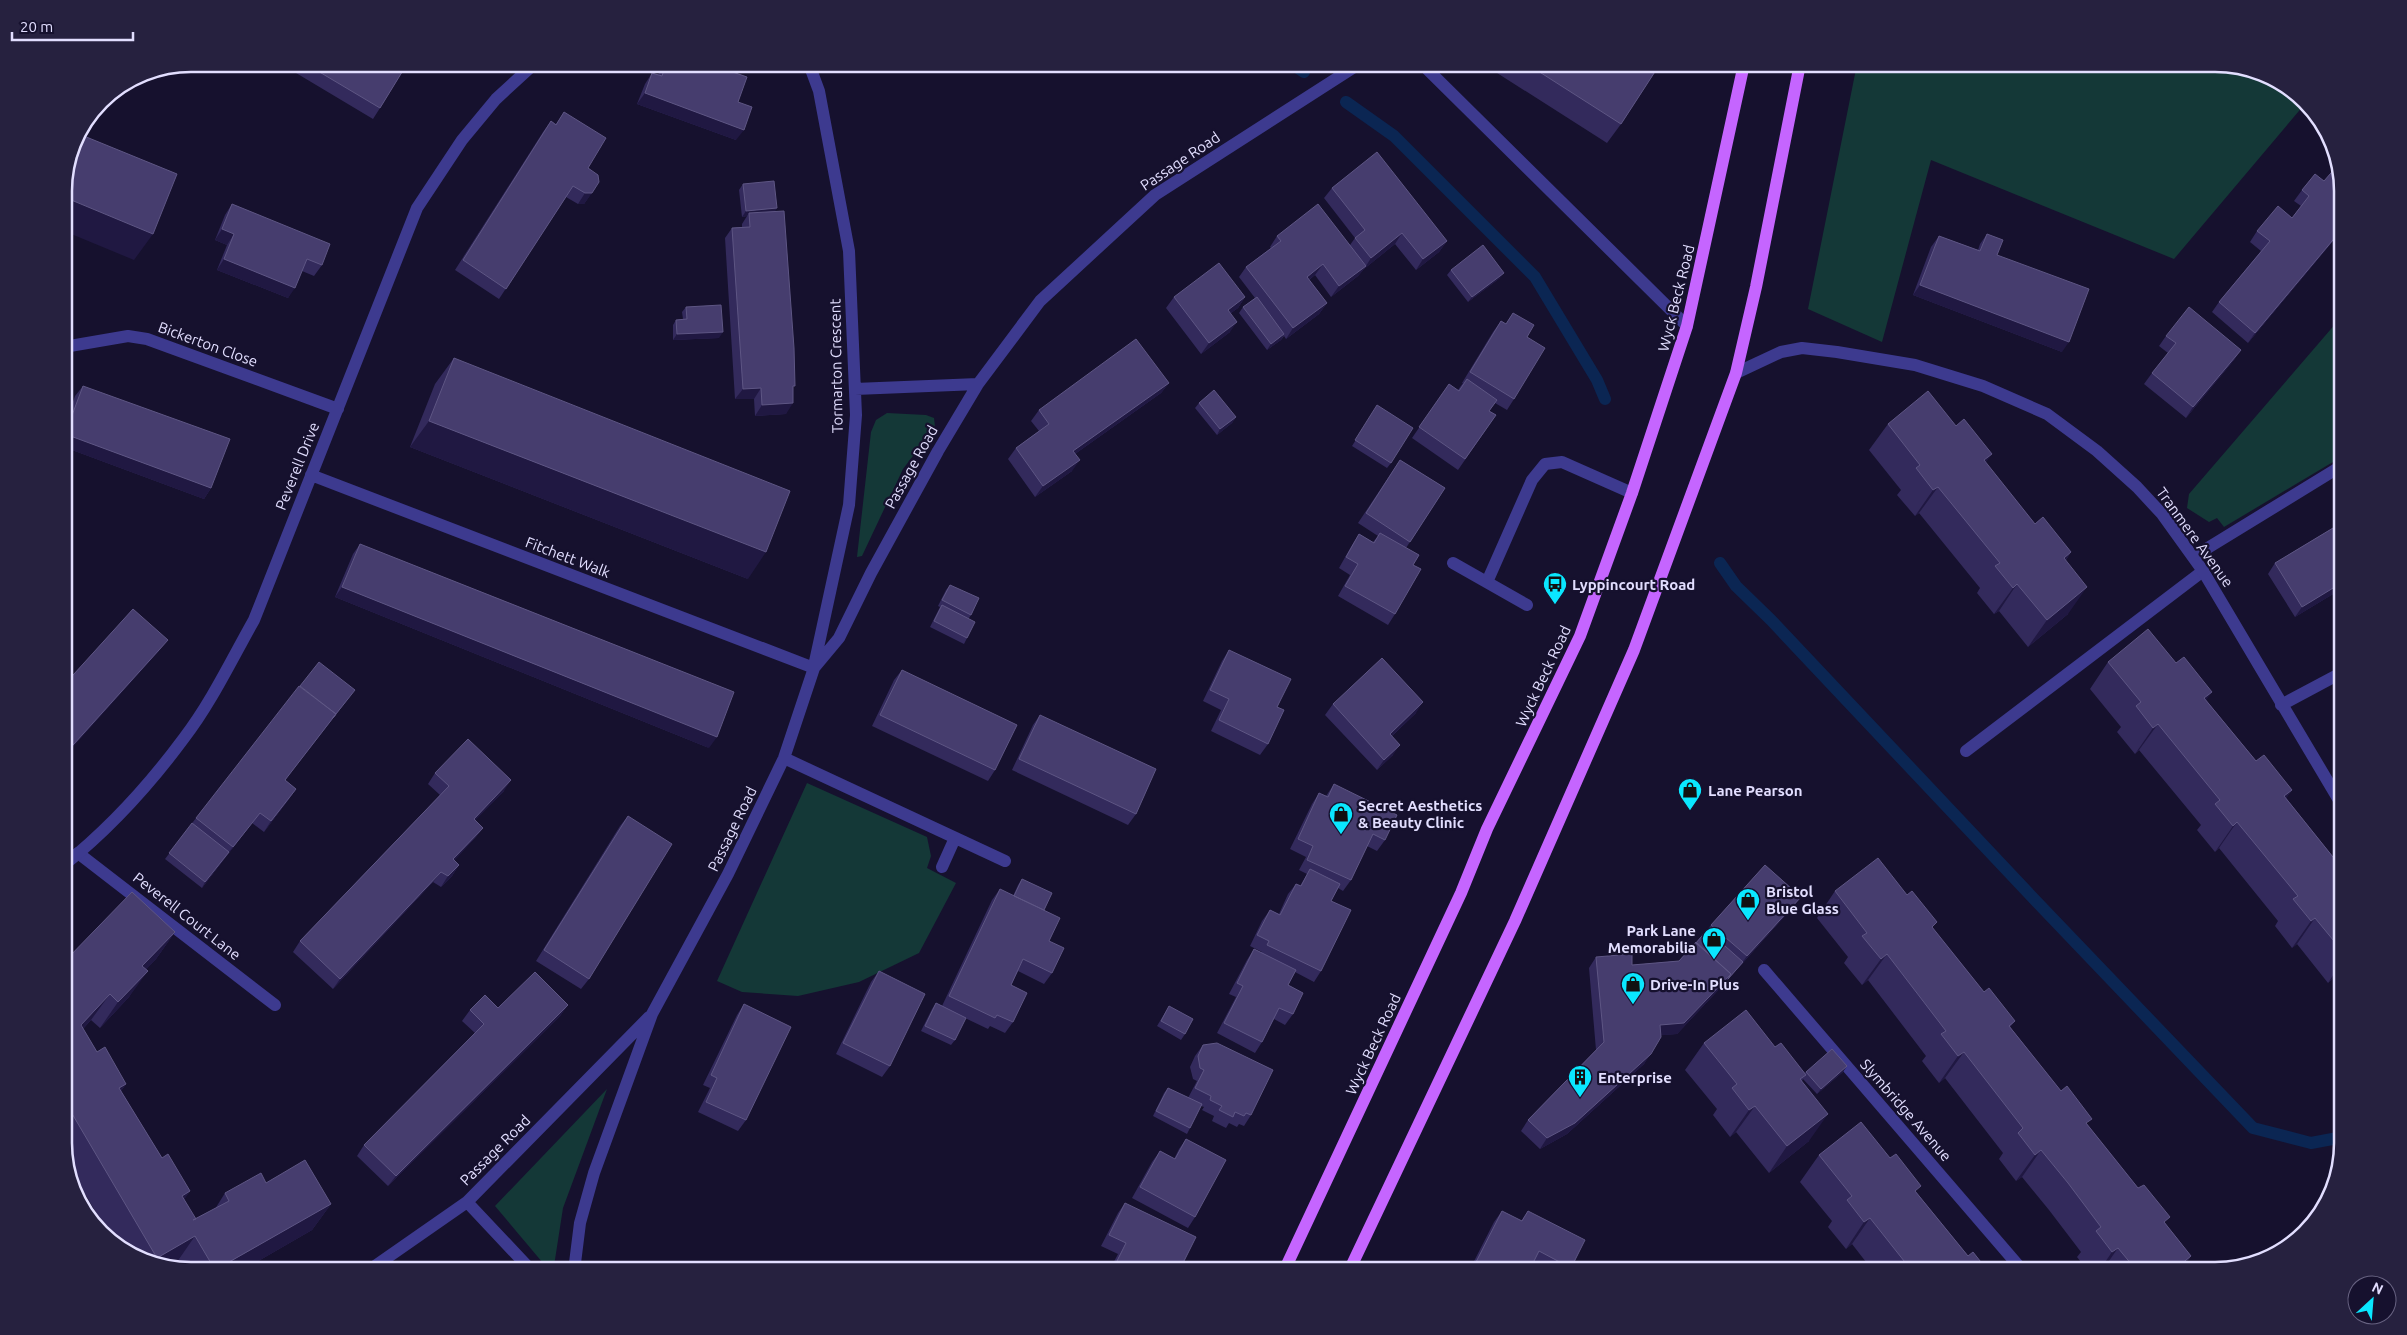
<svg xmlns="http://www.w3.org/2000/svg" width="2407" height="1335" viewBox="0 0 2407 1335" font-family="Ubuntu,sans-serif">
  <rect width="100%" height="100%" fill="#16112e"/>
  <path fill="#143837" d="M1857,64H2215L2272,77L2304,105L2174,259L1931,160L1882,342L1808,309Z
    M2343,315V456L2224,527L2217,518L2209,522L2187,508L2189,494Z
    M887,413L926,415L934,418L935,427L903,469L862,556L857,557L871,432L876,420Z
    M807,783L927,837L931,856L927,868L956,883L919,953L859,982L798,996L742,992L717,981Z
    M607,1089L563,1208L554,1266L548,1269L495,1206Z"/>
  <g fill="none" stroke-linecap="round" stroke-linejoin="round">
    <path stroke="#0b2653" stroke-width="12" d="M1292,64L1304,72
      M1346,102L1394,136L1535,277L1597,380L1605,399
      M1720,563L1736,586L1771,620L2034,899L2253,1128L2311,1143L2343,1137"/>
    <path stroke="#3d3a8f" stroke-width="12" d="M1422,64L1687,326
      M1966,751L2203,571
      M78,853L275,1005"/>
    <path stroke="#3d3a8f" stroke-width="12" d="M809,64L819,91L849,251L856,415L849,505L814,666
      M64,347L128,336L147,339L338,409
      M1736,373L1781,352L1802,348L1837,352L1915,365L1983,386L2047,414L2097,451L2137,487L2162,514L2203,571L2343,807
      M855,389L978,384
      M311,475L814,668
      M2193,557L2343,465
      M1453,563L1527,605
      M1487,582L1532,480L1545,464L1562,462L1632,493
      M2281,705L2343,672
      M784,758L1005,861
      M64,865C109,829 150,784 184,738C211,703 232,659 254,620L417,208L462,140L496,99L534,64
      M942,867L955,838
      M1764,970L2023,1271
      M467,1202L532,1271
      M368,1271L467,1202L649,1017
      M574,1271L580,1223L594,1173L652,1014L728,874L784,758L814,668L839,638L871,573L938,451L978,384L1040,301L1155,195L1359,64"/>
    <path stroke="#c565ff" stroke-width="12" d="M1284,1271L1461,893L1487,829L1580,636L1632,493L1687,326L1744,64
      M1349,1271L1515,921L1634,650L1736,373L1756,287L1800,64"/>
  </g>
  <path fill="#332a5c" d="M234,64H250L245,70Z
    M281,64H407L380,108L373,119Z
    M663,64H710L738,102L736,140L637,104L645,84L652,73L658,75Z
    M1483,64H1660L1621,124L1607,143Z
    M564,112L588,168L599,182L584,204H578L566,197L499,299L455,270L543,132L551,121L556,124Z
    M2315,174L2343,229L2248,343L2212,312L2219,302L2261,251L2250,242L2257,231L2292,218L2301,206L2294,201L2302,190Z
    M743,184L777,208L774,212L793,389L786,414L755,416L754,399H735L725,238L732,228L742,227V224L747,216L742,217L739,190Z
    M1332,188L1447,241L1439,252L1416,270L1395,244L1364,269L1358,276L1331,297L1315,275L1309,280L1327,303L1319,314L1286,339L1284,336L1281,340L1267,350L1239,313L1243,307L1255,298L1239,277L1246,267L1271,248L1270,247L1277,236L1350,245L1355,238L1324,198Z
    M232,204L322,265L314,276L302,271L288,298L217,270L227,245L215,240L225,215Z
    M1987,234L1997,255L2062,352L1913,295L1931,247L1939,236L1978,250L1980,244Z
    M1451,270L1500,278L1468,302L1447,275Z
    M1174,297H1245L1238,308L1231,313L1230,332L1201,354L1166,308Z
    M686,307L719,338L673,340V325L676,320L683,319L682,312Z
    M1513,313L1527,337L1514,399L1507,410L1495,403L1489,411L1496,415L1458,470L1412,438L1449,384L1458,390L1463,383H1462L1493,332L1501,321L1506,324Z
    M2166,336L2241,350L2234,360L2186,418L2144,384L2152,373L2168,353L2159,346Z
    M454,358L748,579L410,447L435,384Z
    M1169,383L1161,393L1075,454L1072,471L1035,497L1008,459L1016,448L1039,431L1031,421L1039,410Z
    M83,386L211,488L204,499L64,447V427L75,396Z
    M1199,403L1236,417L1232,423L1217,435L1195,408Z
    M1374,411L1391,463L1387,468L1352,446Z
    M1888,424L1956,426L2035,524L2071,552L2066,560L2068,614L2028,647L1999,611L1994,614L1977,593L1980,588L1919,513L1915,516L1897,495L1901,490L1869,450Z
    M1400,460L1445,488L1406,548L1413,565L1395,614L1388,625L1338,596L1350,575L1339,568L1352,545L1359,534L1373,542L1378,536L1358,523Z
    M2343,522V588L2295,617L2268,574L2275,563Z
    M360,544L709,748L335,597L353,554Z
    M950,585L971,615L969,618L967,638L964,644L930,627L940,607L938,606L946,590Z
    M1229,650L1277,707L1268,744L1260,755L1211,731L1221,710L1203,701L1222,661Z
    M2108,662L2206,700L2256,761L2292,790L2286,798L2333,857L2343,853V970L2328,983L2297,944L2292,948L2275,926L2278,921L2219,848L2215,852L2197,830L2201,825L2139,750L2135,754L2117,732L2121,727L2090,689Z
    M902,670L995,770L988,781L872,726L894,680Z
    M351,695L285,780L296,789L289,799L264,832L252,823L202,888L165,859L196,818Z
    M1333,704L1416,713L1392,736L1393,755L1377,770L1325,715Z
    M1040,715L1136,814L1128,825L1012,770L1033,725Z
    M435,773L504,791L475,820L483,828L475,838L454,860L459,865L452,876L441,887L433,882L333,989L293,952L300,941L440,795L428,784Z
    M1334,784L1385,840L1377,851L1367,846L1351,880L1343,891L1338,888L1331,901L1321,971L1314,982L1295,972L1288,985L1293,1014L1285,1025L1274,1019L1262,1042L1255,1053L1217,1033L1236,997L1229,994L1247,960L1254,949L1261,952H1262L1250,946L1262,921L1270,910L1279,914L1288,894L1296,884L1300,886L1307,874L1299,870L1306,857L1290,849L1312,804L1319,793L1326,796Z
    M628,816L589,979L581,989L536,961L620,826Z
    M1022,879L1044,910L1049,941L1052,973L1044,984L1018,971L1011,985L1013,1022L1005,1033L990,1026L988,1029L965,1018L955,1040L951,1045L921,1031L932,1009L936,1003L942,1006L992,900L1000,889L1013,896L1018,885Z
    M1835,891L1933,929L1984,992L2015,1021L2010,1027L2191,1256L2181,1271H2088L2077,1257L2081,1252L2049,1210L2022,1177L2016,1181L1999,1159L2003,1153L1945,1078L1939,1083L1922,1061L1926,1056L1868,980L1862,985L1844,963L1848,957L1817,918Z
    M1793,907L1724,984L1677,1034L1661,1035L1644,1064L1567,1134L1540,1149L1521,1131L1528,1120L1596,1050L1589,968L1596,957L1632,965L1679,961L1707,930L1711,925Z
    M175,932L156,959L146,969L129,997L100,1028L91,1020L83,1029L97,1052L126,1084L121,1091L162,1158L190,1191L184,1199L195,1219L215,1209L225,1193L266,1183L331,1204L312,1230L241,1271H192L180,1269L177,1262L170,1266L135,1258L110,1236L69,1167L64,1152V962Z
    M879,971L890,1066L882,1077L836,1054L871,982Z
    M744,1004L746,1120L738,1131L698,1112L710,1088L703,1085L737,1015Z
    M568,1005L560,1016L388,1186L357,1156L364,1145L475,1033L462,1021L470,1010L498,1008Z
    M1169,1006L1185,1034L1181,1040L1157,1026Z
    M1704,1043L1775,1047L1805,1073L1806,1072H1843L1817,1094L1803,1079L1802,1081L1809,1141L1769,1173L1736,1132L1730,1137L1713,1115L1717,1109L1685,1070Z
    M1203,1045L1251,1115L1244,1126L1239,1124L1237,1127L1229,1123L1226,1128L1212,1121L1214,1116L1202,1110L1204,1107L1201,1106L1187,1134L1153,1116L1164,1093L1168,1088L1188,1098L1197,1081L1193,1079L1190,1067L1195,1056Z
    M1186,1139L1195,1217L1188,1228L1132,1198L1152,1162L1160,1151L1174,1159L1179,1149Z
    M1819,1155L1916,1192L1968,1256L1988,1271H1873L1852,1244L1846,1249L1828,1227L1832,1221L1800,1182Z
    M1125,1203L1179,1271H1109L1118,1254L1101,1246L1118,1213Z
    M1502,1211L1521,1221L1528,1211L1571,1268L1569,1271H1550L1533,1263L1529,1271H1469L1494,1222Z"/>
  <path fill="#201842" d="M645,93L744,130L736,140L637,104Z
    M585,193H592L584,204H578Z
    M64,197L153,234L134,260L64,231Z
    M777,208L773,214L749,213L747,216L742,217L746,211Z
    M2343,228V229L2248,343L2255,333Z
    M222,229L234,234L227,245L215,240Z
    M1402,233L1395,244L1364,269L1358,276L1331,297L1339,286L1366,266L1371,258Z
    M1447,241L1439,252L1416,270L1423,259Z
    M224,259L295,288L288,298L217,270Z
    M1323,264L1315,275L1299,287L1307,277Z
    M1504,273L1500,278L1468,302L1472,297Z
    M1920,285L2069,342L2062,352L1913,295Z
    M1245,297L1238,308L1221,320L1228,310Z
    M1327,303L1319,314L1286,339L1293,328Z
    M1237,322L1230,332L1201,354L1209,343Z
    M723,332L719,338L673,340L677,334Z
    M1284,334L1281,340L1267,350L1271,344Z
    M2241,350L2234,360L2186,418L2193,407Z
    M1169,383L1161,393L1065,461L1073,451Z
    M761,388L754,399H735L743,389Z
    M793,403L786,414L755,416L762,405Z
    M1236,417L1232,423L1217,435L1220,429Z
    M429,421L766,552L748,579L410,447Z
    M65,434L211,488L204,499L64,447V436Z
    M1992,454L1973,480L1984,460Z
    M1080,460L1072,471L1035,497L1043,486Z
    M1938,487L1919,513L1915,516L1933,490Z
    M2071,552L2053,578L2064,558Z
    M2343,582V588L2295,617L2302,607Z
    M2017,584L1999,611L1994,614L2013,588Z
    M342,587L717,737L709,748L335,597Z
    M2087,587L2068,614L2028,647L2047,620Z
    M168,640L160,650L64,757V755Z
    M2212,692L2193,718L2204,698Z
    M1423,702L1416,713L1383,744L1390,734Z
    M2158,724L2139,750L2135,754L2153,728Z
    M1400,745L1393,755L1377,770L1384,760Z
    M511,780L504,791L466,830L474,819Z
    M296,789L289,799L264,832L271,821Z
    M2292,790L2273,816L2284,796Z
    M260,813L252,823L202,888L205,882Z
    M2237,822L2219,848L2215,852L2233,826Z
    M483,828L475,838L446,870L453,859Z
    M459,865L452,876L441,887L448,876Z
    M441,872L433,882L333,989L340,979Z
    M1801,897L1793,907L1739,967L1747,956Z
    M2315,918L2297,944L2292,948L2311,921Z
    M175,932L156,959L124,993L142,966Z
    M1887,954L1868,980L1862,985L1881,959Z
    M2343,960V970L2328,983Z
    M148,971L129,997L100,1028L118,1002Z
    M1731,974L1724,984L1677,1034L1653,1036L1660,1025Z
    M110,994L91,1020L64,1049L81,1025Z
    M568,1005L560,1016L388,1186L396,1176Z
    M1964,1052L1945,1078L1939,1083L1958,1056Z
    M1651,1054L1644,1064L1567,1134L1540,1149L1547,1138Z
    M1847,1066L1843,1072L1817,1094L1821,1089Z
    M126,1084L107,1110L119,1088Z
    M1755,1106L1736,1132L1730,1137L1749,1110Z
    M1828,1114L1809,1141L1769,1173L1787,1146Z
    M2041,1150L2022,1177L2016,1181L2035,1155Z
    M190,1191L172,1217L182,1196Z
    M331,1204L312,1230L241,1271H214Z
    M1870,1218L1852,1244L1846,1249L1864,1222Z
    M195,1236L177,1262L170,1266L154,1263L157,1258Z
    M2118,1248L2102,1271H2099L2112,1252Z
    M2191,1256L2181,1271H2173Z"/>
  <path fill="#463d6e" stroke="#5e5684" d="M306,64H407L380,108Z
    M666,64H710L747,77L738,102L752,107L744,130L645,93L652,73L662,76Z
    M1527,64H1660L1621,124Z
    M564,112L606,138L588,168L598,175L599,182L592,193H585L573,186L506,289L463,260L551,121L556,125Z
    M79,134L177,174L153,234L64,197V183L74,142Z
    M1377,152L1447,241L1423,259L1402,233L1371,258L1355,238L1365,230L1332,188Z
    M2337,166L2343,183V228L2255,333L2219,302L2270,241L2257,231L2278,206L2292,218L2309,196L2302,190L2315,174L2324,181Z
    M774,181L777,208L746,211L743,184Z
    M232,204L330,244L322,265L307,259L295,288L224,259L234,234L222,229Z
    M1318,204L1366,266L1339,286L1323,264L1307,277L1327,303L1293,328L1246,267L1281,241L1277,236Z
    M784,211L794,348L795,386H793V403L762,405L761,388L743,389L732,228L750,227L749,213Z
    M1987,234L2003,240L1997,255L2089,289L2069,342L1920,285L1939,236L1980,251Z
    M1483,245L1504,273L1472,297L1451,270Z
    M1219,263L1245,297L1228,310L1237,322L1209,343L1174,297Z
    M1257,297L1284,334L1271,344L1243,307Z
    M721,305L723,332L677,334L676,320L687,319L686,307Z
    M2189,307L2241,350L2193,407L2152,373L2176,343L2166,336Z
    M1513,313L1534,325L1527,337L1545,348L1514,399L1470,372L1501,321L1506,324Z
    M1136,339L1169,383L1073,451L1080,460L1043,486L1016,448L1049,424L1039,410Z
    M454,358L790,491L766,552L429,421Z
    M1467,379L1497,400L1489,411L1496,415L1465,459L1419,427L1449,384L1459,391Z
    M83,386L230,439L211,488L65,434Z
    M1214,390L1236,417L1220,429L1199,403Z
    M1928,391L1956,426L1964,419L1992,454L1984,460L2035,524L2043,517L2071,552L2064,558L2087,587L2047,620L2017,584L2013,588L1995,566L2000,563L1938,487L1933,490L1916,468L1920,465L1888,424Z
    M1377,405L1413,428L1391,463L1355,440Z
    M1400,460L1445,488L1410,542L1366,513Z
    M2343,522V582L2302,607L2275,563Z
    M1380,533L1419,555L1413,565L1421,569L1395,614L1345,586L1358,564L1346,557L1359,534L1374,543Z
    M360,544L734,692L717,737L342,587Z
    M950,585L979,598L971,615L942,600Z
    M942,605L975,622L967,638L934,621Z
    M133,609L168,640L64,755V685Z
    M2148,629L2176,663L2184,657L2212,692L2204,698L2256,761L2264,755L2292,790L2284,796L2333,857L2341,851L2343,853V952L2315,918L2311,921L2293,899L2298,896L2237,822L2233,826L2215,804L2220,800L2158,724L2153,728L2136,706L2141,702L2108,662Z
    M1229,650L1291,679L1277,707L1284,710L1268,744L1219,720L1229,699L1210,690Z
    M1382,658L1423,702L1390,734L1400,745L1384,760L1333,704Z
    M319,662L355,690L332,719L336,714L300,686Z
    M902,670L1017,725L995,770L880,715Z
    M299,686L336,714L285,780L296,789L271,821L260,813L233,847L196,818Z
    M1040,715L1156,769L1136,814L1019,759Z
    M468,739L511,780L474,819L483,828L453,859L459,865L448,876L441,872L340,979L300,941L449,786L435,773Z
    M1334,784L1397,815L1385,840L1373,834L1351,880L1307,860L1313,846L1298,839L1319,793L1328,797Z
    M628,816L672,844L589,979L544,950Z
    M192,823L229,852L205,882L169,853Z
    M1878,858L1907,895L1912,891L1937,922L1932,927L1984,992L1989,988L2015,1021L2009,1026L2061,1091L2067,1086L2092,1119L2086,1123L2138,1188L2144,1185L2170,1217L2164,1222L2191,1256L2173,1271H2137L2118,1248L2112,1252L2096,1231L2101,1227L2068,1183L2041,1150L2035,1155L2018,1133L2023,1128L1964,1052L1958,1056L1941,1034L1946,1031L1887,954L1881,959L1862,936L1867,933L1835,891Z
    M1765,865L1801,897L1747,956L1711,925Z
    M1310,869L1340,884L1331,901L1351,910L1321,971L1267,945L1269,941L1257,935L1270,910L1280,915L1296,884L1301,886Z
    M1022,879L1052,893L1044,910L1014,896Z
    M1000,889L1060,918L1049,941L1064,948L1052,973L1023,959L1011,985L1027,993L1013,1022L997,1015L995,1018L949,996Z
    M132,892L175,932L142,966L148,971L118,1002L110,994L81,1025L97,1052L105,1047L126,1084L119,1088L162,1158L168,1154L190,1191L182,1196L196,1219L193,1220L229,1201L225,1193L261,1173L266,1183L305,1160L331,1204L215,1270L195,1236L157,1258L64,1100V1019L66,1018L64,1015V962Z
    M1707,930L1743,962L1728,979L1731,974L1696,943Z
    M1696,942L1731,974L1684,1023L1660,1025L1661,1037L1651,1054L1575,1123L1547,1138L1528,1120L1604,1042L1596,957L1632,954V965L1679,961Z
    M1254,949L1296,970L1288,985L1303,993L1293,1014L1279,1008L1262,1042L1224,1023L1243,986L1237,983Z
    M879,971L925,994L890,1066L843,1043Z
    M535,972L568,1005L396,1176L364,1145L484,1024L470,1010L485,995L498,1008Z
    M936,1003L966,1018L955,1040L925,1026Z
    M744,1004L791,1027L746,1120L706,1102L717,1078L711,1075Z
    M1169,1006L1193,1019L1185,1034L1161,1021Z
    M1746,1010L1775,1047L1781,1043L1806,1075L1800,1079L1828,1114L1787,1146L1755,1106L1749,1110L1732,1088L1737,1084L1704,1043Z
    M1217,1043L1273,1070L1251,1115L1246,1113L1244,1116L1235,1112L1233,1117L1219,1110L1222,1106L1210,1100L1211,1096L1195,1088L1204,1070L1200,1068L1198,1056L1203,1045Z
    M1832,1049L1847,1066L1821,1089L1806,1072Z
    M1168,1088L1202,1104L1190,1128L1156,1111Z
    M1861,1122L1890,1158L1896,1154L1921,1186L1915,1191L1968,1256L1973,1252L1988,1271H1912L1870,1218L1864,1222L1847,1200L1852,1196L1819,1155Z
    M1186,1139L1226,1160L1195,1217L1140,1187L1160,1151L1175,1159Z
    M1125,1203L1196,1237L1179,1271H1112L1126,1243L1109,1235Z
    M1502,1211L1522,1221L1528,1211L1585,1240L1571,1268L1539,1251L1529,1271H1474L1472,1270Z"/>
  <defs>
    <g id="bus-pin" transform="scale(1.25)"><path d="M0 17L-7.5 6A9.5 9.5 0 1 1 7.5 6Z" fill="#0ae7ff" stroke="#16112e"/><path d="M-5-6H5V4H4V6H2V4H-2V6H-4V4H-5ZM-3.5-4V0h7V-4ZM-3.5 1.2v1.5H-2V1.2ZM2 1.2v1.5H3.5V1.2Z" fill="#111"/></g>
    <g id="shop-pin" transform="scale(1.25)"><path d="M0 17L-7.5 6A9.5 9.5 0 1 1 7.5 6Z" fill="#0ae7ff" stroke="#16112e"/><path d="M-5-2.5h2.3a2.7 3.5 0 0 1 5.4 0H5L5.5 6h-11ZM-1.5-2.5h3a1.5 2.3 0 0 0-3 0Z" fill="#111"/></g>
    <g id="building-pin" transform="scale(1.25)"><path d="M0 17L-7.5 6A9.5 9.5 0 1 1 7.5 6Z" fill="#0ae7ff" stroke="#16112e"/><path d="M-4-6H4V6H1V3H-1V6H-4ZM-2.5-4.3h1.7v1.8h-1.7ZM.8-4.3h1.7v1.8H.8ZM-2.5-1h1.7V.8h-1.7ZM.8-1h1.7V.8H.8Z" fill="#111"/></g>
  </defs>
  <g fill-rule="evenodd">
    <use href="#bus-pin" x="1555" y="584"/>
    <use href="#shop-pin" x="1690" y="790"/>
    <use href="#shop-pin" x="1341" y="814"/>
    <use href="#shop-pin" x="1748" y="900"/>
    <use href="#shop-pin" x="1714" y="939"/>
    <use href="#shop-pin" x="1633" y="984"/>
    <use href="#building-pin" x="1580" y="1077"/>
  </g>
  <g text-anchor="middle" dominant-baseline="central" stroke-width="4.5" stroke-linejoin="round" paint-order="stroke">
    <g font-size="15" fill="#e2deff" stroke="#16112e">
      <text transform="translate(1180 161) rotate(-34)">Passage Road</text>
      <text transform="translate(1676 298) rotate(-76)">Wyck Beck Road</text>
      <text transform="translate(208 344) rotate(20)">Bickerton Close</text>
      <text transform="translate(836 366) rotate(-91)">Tormarton Crescent</text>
      <text transform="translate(297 466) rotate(-68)">Peverell Drive</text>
      <text transform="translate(911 467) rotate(-61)">Passage Road</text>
      <text transform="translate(2195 537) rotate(54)">Tranmere Avenue</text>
      <text transform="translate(568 557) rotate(21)">Fitchett Walk</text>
      <text transform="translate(1543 676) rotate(-65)">Wyck Beck Road</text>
      <text transform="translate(732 829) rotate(-64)">Passage Road</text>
      <text transform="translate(187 916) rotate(38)">Peverell Court Lane</text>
      <text transform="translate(1373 1044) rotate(-65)">Wyck Beck Road</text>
      <text transform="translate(1906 1110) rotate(49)">Slymbridge Avenue</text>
      <text transform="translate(495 1150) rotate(-45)">Passage Road</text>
    </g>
    <g font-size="15" font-weight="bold" fill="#e2deff" stroke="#16112e" text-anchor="start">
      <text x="1572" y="584">Lyppincourt Road</text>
      <text x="1708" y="790">Lane Pearson</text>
      <text x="1358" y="805">Secret Aesthetics<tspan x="1358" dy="17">&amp; Beauty Clinic</tspan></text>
      <text x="1766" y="891">Bristol<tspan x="1766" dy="17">Blue Glass</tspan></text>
      <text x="1696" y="930" text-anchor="end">Park Lane<tspan x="1696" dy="17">Memorabilia</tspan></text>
      <text x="1650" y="984">Drive-In Plus</text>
      <text x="1598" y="1077">Enterprise</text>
    </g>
  </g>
  <path d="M0 0H2407V1335H0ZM191 72H2215A119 119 0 0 1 2334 191V1143A119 119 0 0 1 2215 1262H191A119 119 0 0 1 72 1143V191A119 119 0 0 1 191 72Z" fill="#26213f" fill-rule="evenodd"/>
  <path fill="none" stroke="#e2deff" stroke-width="2.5" d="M191 72H2215A119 119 0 0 1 2334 191V1143A119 119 0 0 1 2215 1262H191A119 119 0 0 1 72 1143V191A119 119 0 0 1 191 72Z"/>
  <g transform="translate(2372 1300) rotate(26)"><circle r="24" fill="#16112e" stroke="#686382"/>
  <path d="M0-4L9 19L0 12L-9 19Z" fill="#0ae7ff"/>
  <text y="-8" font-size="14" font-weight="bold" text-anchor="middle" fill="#e2deff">N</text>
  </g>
  <path d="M12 32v8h121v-8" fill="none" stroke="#e2deff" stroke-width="2.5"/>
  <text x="20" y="32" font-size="15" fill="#e2deff" stroke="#16112e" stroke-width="4" paint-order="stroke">20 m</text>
</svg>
